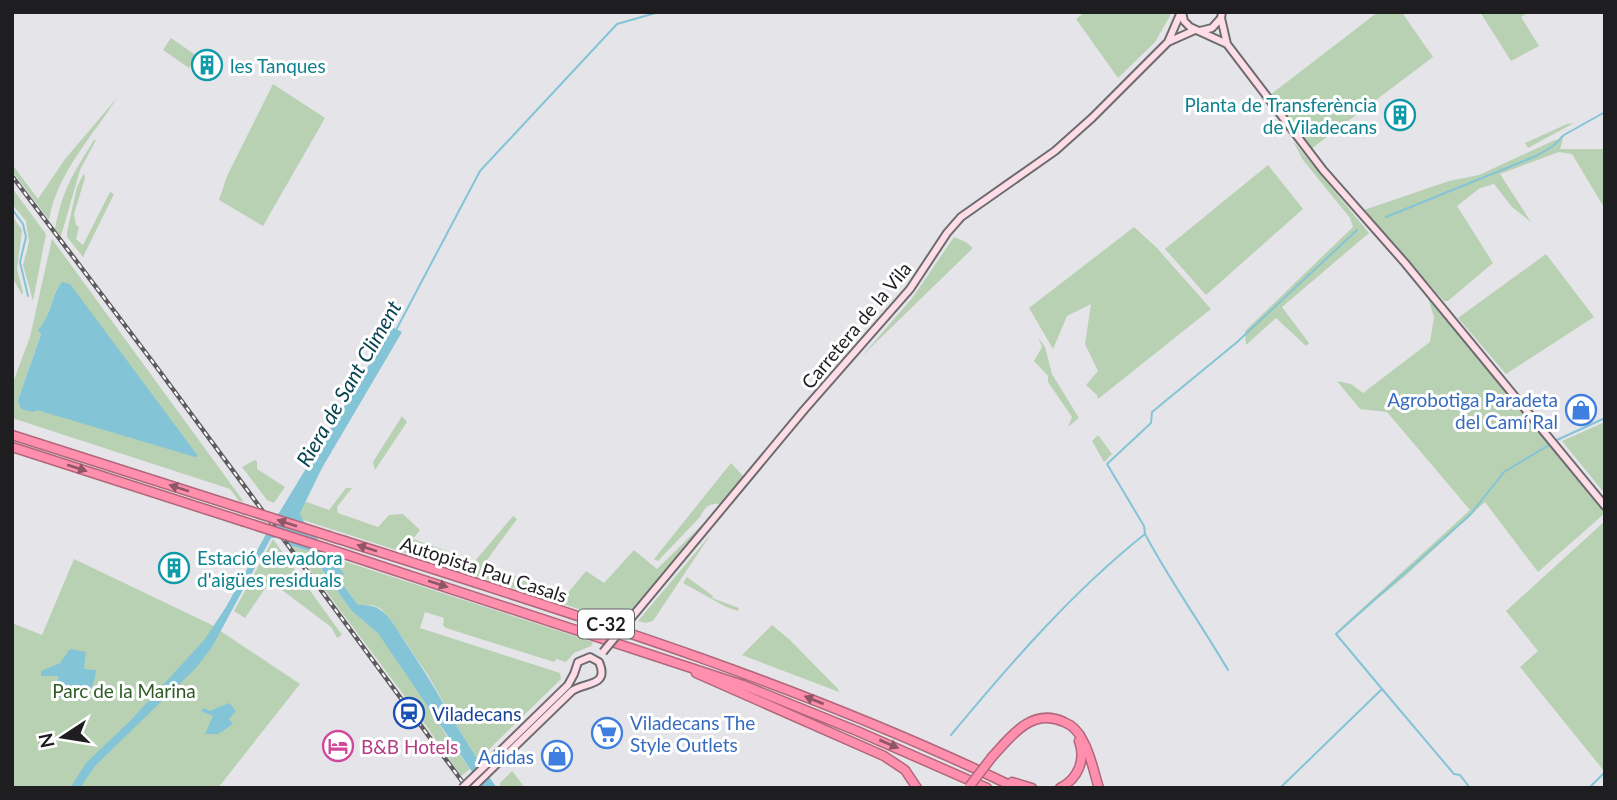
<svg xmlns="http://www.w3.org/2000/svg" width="1617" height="800" viewBox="0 0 1617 800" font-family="Lato,sans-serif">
  <rect width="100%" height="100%" fill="#e5e4e9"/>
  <path fill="#b9d1b3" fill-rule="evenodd" d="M1085,12H1129L1130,14L1133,12H1170V16L1155,42L1118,78L1076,19Z
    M1378,12H1404L1403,14L1433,57L1311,149L1270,95Z
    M1480,12H1529L1521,17L1539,46L1511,61Z
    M171,38L197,56L189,68L163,50Z
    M273,84L325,118L263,226L219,200L227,176Z
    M117,98C92,137 57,173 49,220L12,171V164L38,199L65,159Z
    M1574,123L1528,148L1525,143L1567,124Z
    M1563,139L1560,149H1605V209L1572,154L1559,152L1500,174L1531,222L1512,207L1494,184L1480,188L1457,206L1493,263L1448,301H1444L1364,210L1449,181L1479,175L1555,140Z
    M94,140H96L80,170L61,236L55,229C63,188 73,174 94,140Z
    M1293,141L1369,233L1282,307L1309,343L1306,346L1276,318L1246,345L1245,331L1353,227L1350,218L1303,160Z
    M1268,165L1303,209L1206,295L1165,249Z
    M84,173L85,178L74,214L76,225L79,227L76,239L83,245L110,192L114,194L83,257L67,237V232L77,187Z
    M12,188L46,234L33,301L23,265L29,242L26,221L12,204Z
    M12,216L22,230L17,269L23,292L22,295L12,277Z
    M1134,227L1156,247L1211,309L1098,399L1097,395L1086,385L1098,371L1085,344L1091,304L1067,316L1053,349L1029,308Z
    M954,237L966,242L973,248L862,356L913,297Z
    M52,239L244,502L239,501L230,489L12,418V385L30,337ZM57,287L22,405L18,400Z
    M1546,254L1594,317L1506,374L1458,318Z
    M1428,298L1605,513L1538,572L1485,502L1404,577L1335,633L1470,510L1387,412L1360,409L1337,381L1351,384L1363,393L1430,342L1434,317Z
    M1038,337L1045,347L1052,374L1079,418L1068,427L1072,417L1048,382V376L1034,361L1042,347Z
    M402,416L407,422L375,470L373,462Z
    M1605,422V494L1562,441Z
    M1097,436H1099L1112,454L1104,462L1092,441Z
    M255,460L257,462V469L285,487L274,503L267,500L242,467Z
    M731,463L743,476L722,504C710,503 705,506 700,517L658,561L654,559Z
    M346,488H352L337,507L338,513L378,527L389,515L403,514L420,530L413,539L475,561L513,516L517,519L484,564L567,594L586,571L604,583L634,550L657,569L708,519L622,623L303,520L300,513L304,501L329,510Z
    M1605,521V770L1604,771L1520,667L1538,651L1506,611Z
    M711,534L653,621L645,623L638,621Z
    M273,539L342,635L337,638L331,627L270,581L245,618L234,611Z
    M292,546L309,551L351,610L378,627L410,673L447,737L470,769L461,776L420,717L424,714L413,700L409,702Z
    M331,557L593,642L591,646L574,653L566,662L556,659L554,662L446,628L443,625L444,618L425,612L420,628L560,673L561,679L477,761L429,677L392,622L381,609L372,605H358L337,577L343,575Z
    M74,559L210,624L300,684L218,788H12V623L42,635Z
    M687,577L713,596L712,598L739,608L738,611L726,607L683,583Z
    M772,625L790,640L838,689L839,692L742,655Z
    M512,771L513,772L525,788H502L499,784Z"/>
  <path fill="#83c4d7" d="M62,282L70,284L198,456L195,457L37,410L34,412L21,409L18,400L41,334L38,330C52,315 50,297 62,282Z
    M392,327L402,332L322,468L300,513L303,520L344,574L337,577L358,605C365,605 373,605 379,609C390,616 398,631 405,642C438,690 463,741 497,788H483L378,633L351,610L309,551L292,546L282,538H271L212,647L196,668L95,766L80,788H70L86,763L131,720L205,639L226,607L265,536Z
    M70,649L86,652L84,669L96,670C93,696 84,698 59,697L58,676H41V671L60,663Z
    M229,703L236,711L229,719L233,724L218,734H205L213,716L201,711L204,708L210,711Z"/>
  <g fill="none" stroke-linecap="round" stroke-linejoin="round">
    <path stroke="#83c4d7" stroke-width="2" d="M12,209L23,224L26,237L20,262L28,296
      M1386,217L1536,156L1553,146L1564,135L1605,112
      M395,332L480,171L617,24L659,12
      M1557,440L1605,418
      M1145,534C1170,581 1201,624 1228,670
      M1382,689L1336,634L1470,515L1504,472L1549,445
      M951,735C1011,663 1072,592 1145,534L1144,526L1107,464L1151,423L1152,412L1236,343L1357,230
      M1280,788L1382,689L1454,774L1460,775L1470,788
      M1589,788L1605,772"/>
    <g stroke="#6c6c70" stroke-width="10">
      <path id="secondary" d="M1182,12L1184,21L1190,27L1227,44L1323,170L1405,263L1605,506
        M1222,12L1221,18L1227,44
        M1200,31L1212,28L1221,18
        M1168,42L1181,12
        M632,617L804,410L910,289L947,233L961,217L1055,151L1092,118L1168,42L1195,30
        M472,788L572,691C584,682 610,687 599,662L590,657L578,662L574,674L568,685L489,762"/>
    </g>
    <g stroke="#b0677b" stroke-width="11">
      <path id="highway" d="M12,435L244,509
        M12,447L242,521
        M329,536C562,610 795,681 1016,788
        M326,548L743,685L857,731L987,788
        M696,673L884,756L905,770L917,788
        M992,757C1011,736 1032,707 1064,722C1074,726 1079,732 1083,741C1091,755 1094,773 1099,788
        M1012,782L1032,788
        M1060,788C1078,779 1086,760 1079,741"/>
    </g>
    <use href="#secondary" stroke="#ffdde6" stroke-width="6"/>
    <use href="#highway" stroke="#ff8fac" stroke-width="8"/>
    <g stroke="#5c5b5e" stroke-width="4.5">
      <path id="rail" d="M12,176L158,369L467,788"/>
    </g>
    <use href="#rail" stroke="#fff" stroke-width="2" stroke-dasharray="5" stroke-linecap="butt"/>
    <g stroke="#6c6c70" stroke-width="10" stroke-linecap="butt">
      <path id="secondary-bridge" d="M603,652L632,617
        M462,788L489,762"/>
    </g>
    <g stroke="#b0677b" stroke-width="11" stroke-linecap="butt">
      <path id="highway-bridge" d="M244,509L329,536
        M242,521L326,548
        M969,787L992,757"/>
    </g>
    <use href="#secondary-bridge" stroke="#ffdde6" stroke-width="6"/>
    <use href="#highway-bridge" stroke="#ff8fac" stroke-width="8"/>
  </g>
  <defs><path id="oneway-solid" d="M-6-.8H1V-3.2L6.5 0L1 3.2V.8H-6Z" transform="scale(1.75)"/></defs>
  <g fill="#8e5666">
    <use href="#oneway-solid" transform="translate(77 468) rotate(18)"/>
    <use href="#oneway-solid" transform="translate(179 488) rotate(-162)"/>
    <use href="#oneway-solid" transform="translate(287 523) rotate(-162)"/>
    <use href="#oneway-solid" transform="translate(367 548) rotate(-162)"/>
    <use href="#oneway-solid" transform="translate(438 584) rotate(18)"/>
    <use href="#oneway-solid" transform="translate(814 700) rotate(-158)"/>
    <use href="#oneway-solid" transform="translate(889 744) rotate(23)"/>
  </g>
  <defs>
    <g id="building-ring" transform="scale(1.575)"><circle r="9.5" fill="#fff" stroke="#0f9aa8" stroke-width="1.5"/><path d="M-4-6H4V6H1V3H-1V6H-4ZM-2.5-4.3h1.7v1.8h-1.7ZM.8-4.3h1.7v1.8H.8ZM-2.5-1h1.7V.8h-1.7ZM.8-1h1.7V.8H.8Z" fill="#0f9aa8"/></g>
    <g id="shop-ring" transform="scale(1.575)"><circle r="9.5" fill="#fff" stroke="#3f7fe0" stroke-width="1.5"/><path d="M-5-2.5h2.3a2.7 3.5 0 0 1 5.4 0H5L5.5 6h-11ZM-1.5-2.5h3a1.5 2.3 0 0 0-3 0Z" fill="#3f7fe0"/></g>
    <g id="station-ring" transform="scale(1.575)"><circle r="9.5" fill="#fff" stroke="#1a4fb4" stroke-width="1.5"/><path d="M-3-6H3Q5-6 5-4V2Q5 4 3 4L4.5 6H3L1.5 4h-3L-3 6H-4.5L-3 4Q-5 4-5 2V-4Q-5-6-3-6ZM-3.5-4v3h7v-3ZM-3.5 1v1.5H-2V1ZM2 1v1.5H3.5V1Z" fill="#1a4fb4"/></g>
    <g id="supermarket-ring" transform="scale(1.575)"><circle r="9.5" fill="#fff" stroke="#3f7fe0" stroke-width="1.5"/><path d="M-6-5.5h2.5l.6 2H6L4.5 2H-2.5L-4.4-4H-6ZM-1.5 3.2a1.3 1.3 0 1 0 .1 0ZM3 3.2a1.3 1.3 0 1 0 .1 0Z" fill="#3f7fe0"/></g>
    <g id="hotel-ring" transform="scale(1.575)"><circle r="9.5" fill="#fff" stroke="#d1479c" stroke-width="1.5"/><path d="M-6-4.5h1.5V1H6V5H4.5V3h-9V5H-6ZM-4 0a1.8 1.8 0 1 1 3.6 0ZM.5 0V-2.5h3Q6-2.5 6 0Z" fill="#d1479c"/></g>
  </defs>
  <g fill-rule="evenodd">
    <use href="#building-ring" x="207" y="65"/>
    <use href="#building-ring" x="1400" y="115"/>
    <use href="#shop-ring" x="1581" y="410"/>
    <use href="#building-ring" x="174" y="568"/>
    <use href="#station-ring" x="409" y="713"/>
    <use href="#supermarket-ring" x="607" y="733"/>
    <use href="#hotel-ring" x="338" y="746"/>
    <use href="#shop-ring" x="557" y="756"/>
  </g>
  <g text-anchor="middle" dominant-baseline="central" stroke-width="6" stroke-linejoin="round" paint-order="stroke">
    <rect fill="#fff" stroke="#626263" stroke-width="2" x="578" y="609.5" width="56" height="29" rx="5"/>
    <g font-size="18" font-weight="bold" fill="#1e1e20">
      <text x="606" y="624">C-32</text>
    </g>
    <g font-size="19" fill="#0d838f" stroke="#fff" text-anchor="start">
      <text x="230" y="65">les Tanques</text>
      <text x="1377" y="104" text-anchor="end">Planta de Transferència<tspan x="1377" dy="22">de Viladecans</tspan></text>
      <text x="197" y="557">Estació elevadora<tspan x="197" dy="22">d'aigües residuals</tspan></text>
    </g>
    <g font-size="19" fill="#1e1e20" stroke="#fff">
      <text transform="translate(856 325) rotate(-50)">Carretera de la Vila</text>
      <text transform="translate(484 569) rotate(18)">Autopista Pau Casals</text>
    </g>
    <g font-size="19" fill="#366cbe" stroke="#fff" text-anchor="end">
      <text x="1558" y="399">Agrobotiga Paradeta<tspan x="1558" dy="22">del Camí Ral</tspan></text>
      <text x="630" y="722" text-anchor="start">Viladecans The<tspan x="630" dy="22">Style Outlets</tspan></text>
      <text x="534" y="756">Adidas</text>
    </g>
    <g font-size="19" fill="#2d5c23" stroke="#fff">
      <text x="124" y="690">Parc de la Marina</text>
    </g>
    <g font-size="19" fill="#164399" stroke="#fff" text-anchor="start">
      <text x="432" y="713">Viladecans</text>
    </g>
    <g font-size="19" fill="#b23c85" stroke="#fff" text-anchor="start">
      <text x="361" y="746">B&amp;B Hotels</text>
    </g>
    <g font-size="21" font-style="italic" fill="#084452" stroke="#fff">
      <text transform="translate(348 383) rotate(-60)">Riera de Sant Climent</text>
    </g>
  </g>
  <rect width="1617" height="800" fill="none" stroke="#1e1e20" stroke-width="28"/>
  <g transform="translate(63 737) rotate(258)" stroke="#ffffff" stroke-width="5" paint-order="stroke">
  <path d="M0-5L12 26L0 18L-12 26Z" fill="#1e1e20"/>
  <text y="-10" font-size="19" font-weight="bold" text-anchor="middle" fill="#1e1e20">N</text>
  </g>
</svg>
